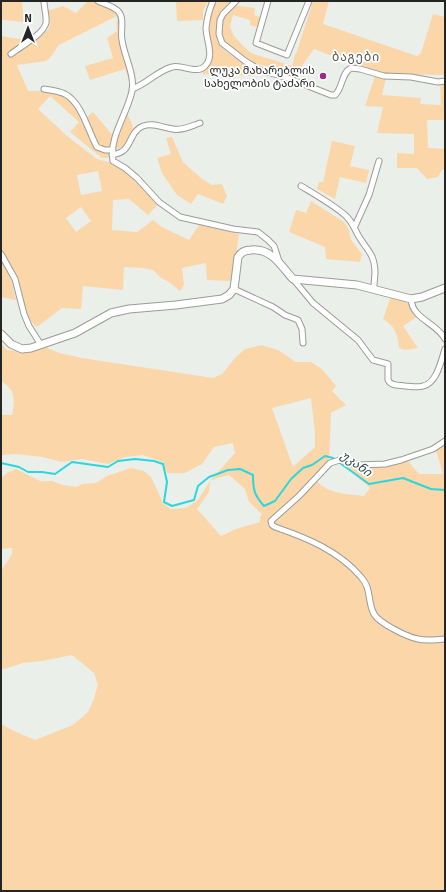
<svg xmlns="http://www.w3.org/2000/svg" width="446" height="892" viewBox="0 0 446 892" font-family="Signika,'Noto Sans Georgian',sans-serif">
  <rect width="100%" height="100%" fill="#ebefea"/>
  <path fill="#fbd6a9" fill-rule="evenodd" d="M1,1H22L24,22L3,20L1,18Z
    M88,1C96,1 115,8 117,16L59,45L49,59L46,61L17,65L28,91C39,91 52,89 62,95C78,102 90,133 96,147L109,151L110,156L107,158H102L70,132L79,122L50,96L38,109L67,136L97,159L112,163L122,168L160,202L148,215L129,199L113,200L112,230L137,232L153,220L162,227L189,240L199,225L239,234L233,279L229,281L207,280L206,263L182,268L184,285L180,291L169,282L161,278L153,270L143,268L124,267L123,290L83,286L81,309L62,308L37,327C22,316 23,295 16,279C12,269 7,257 1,248V36L32,41C47,32 55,29 47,11L63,6L76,13ZM98,171L102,191L81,195L77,175ZM81,207L91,221L76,232L66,218Z
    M176,1H208L203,11V20L177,21Z
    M217,1H233C223,7 217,13 217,25C217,31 216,38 219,44C226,55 244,62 255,68L254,76L203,74L201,71C222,60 207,39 208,22C209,14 212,7 217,1Z
    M313,1H329L323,24L417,56L421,53L433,14L445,17V75L386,74L360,67L314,49L294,77L253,62L227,44L222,38L220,29L222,20L225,14L234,5L255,8L254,15L263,18L259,28L250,25V20L233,15L230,27L234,36L243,46L251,53L292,66L295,54H296Z
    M120,20L130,83L125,69L90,80L85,66L113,58L107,38L117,31L116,22Z
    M375,76L386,78L382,95L421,98L420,104L441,105L440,83H445V120H427L428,148L445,149V169L442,170L438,177L427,179L417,168H397V153L414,154V134L377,133L383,107L365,106Z
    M93,112L114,137L112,147L108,148L99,146L94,138L87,117Z
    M127,113L132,124L133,130L122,147L116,149L118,135Z
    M172,137L183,162L202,179L212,185L222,184L227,196L223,204L198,194L191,204L177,195L162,173L157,158L171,154L166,138Z
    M332,141L355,146L350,166L369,170L366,183L340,177L335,199L317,189L319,182H323Z
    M311,201L344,222L349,230L351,240L362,254L360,262L326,259L325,247L289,232L296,210L306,213Z
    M1,259C10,271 13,286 16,300L1,297Z
    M391,296C409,302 407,301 417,317L403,326L418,348L406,350L399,348C398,335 395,326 383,319Z
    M1,343L7,350L29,352L45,347L59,353L82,358L213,378L222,374L235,358L245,349L262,345L278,350L296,362H311L322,369L336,386L332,391L346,405L331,413L329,466L316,480C327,494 348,494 364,496L370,488L347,468L352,464L408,461L419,474H443L436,450L445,444V891H1V724L12,730L35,740L73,725L88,712L93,701L98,685L94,673L72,655L42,661L23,663L1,670V571L12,554V548L1,549V478L7,473L16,469L40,481H52L63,485L77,487L82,484L96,483L107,476L131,468L144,471L151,477L163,503L171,509L186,508L198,500L210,481L235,453L233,443L214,447L202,464L185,473H167L163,462L143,455L125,457L108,464L82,459L62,462L43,457L15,454L1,455V415H12C15,400 16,390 1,381ZM311,398L315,433V447L293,467L272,408ZM229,475L245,489L249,502L262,514L260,517V522L236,529L221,536L197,509L209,492L210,481L217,478Z"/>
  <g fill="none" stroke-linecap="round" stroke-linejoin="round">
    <path stroke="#2ad7df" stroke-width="2" d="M1,463L19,467L28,472H42L55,474L72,462L108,467L118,461L135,459L154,461L163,464L167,482L164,502L172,506L194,500L198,486L209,477L228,470L240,469L253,475C253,489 254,495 264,506L275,501L291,479L303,468L312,465L325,456L333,458L369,484L403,478L431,489L445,490"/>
    <g stroke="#999c98" stroke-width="7">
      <path id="street" d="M98,1C104,4 113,6 118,11C125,18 120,31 122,40C124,56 135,74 132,91C127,115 109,136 113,161L125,168L137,178L159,202L180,217L233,229L258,232L268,240L274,246L279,261
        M236,1L223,14L220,20L219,34L222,43L245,61L260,70L288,78L331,95H335C343,88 341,73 351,68L360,69L384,76L411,77L438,82L445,81
        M268,1L256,43L287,55L309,1
        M11,54C21,46 43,35 46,23C47,16 44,8 44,1
        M44,89C51,90 59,91 65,94C82,103 88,131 97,147L105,150H113
        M132,89C147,84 157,71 172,67C182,64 197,75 205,66C215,56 206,40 206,28C207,18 209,10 213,1
        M112,155C116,154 121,153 124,150C131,144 132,130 143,126C153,122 163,128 173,129C182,131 191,126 200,123
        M301,186C316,195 332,204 345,215C352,221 354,228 358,235C367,251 375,253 375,274C374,279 375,284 373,289
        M355,226L369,195L379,161
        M1,254L15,279L24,314L29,326L41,345
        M293,279L313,303L358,340L373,360L388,364V380C391,386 398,385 405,386C410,386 418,388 423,386C437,383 441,361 445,349
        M234,289L273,307L285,315L298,320L302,329L303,343
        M411,299C412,319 437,323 445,339
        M445,441L433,449L401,460L385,464L359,465L340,460L330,463L299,496L271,521L272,525L275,527C307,538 339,551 361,577C372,589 367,601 374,614C379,623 407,637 418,639C427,641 436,640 445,639"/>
    </g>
    <g stroke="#999c98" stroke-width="9">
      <path id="secondary" d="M1,334L11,344L22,349L31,348L75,333L111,313L129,309L176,305L222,299L229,295L234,289L238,257C241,252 245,250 251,250C272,248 281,266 293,279L357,285L411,299L422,297L445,288"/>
    </g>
    <use href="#street" stroke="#fff" stroke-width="5"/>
    <use href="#secondary" stroke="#fff" stroke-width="7"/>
  </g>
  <circle fill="#9b2c8a" stroke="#fff" stroke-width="1.5" cx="323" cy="76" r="4"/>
  <g text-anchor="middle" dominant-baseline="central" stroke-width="3.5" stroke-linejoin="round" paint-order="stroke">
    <g font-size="11" fill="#252624" stroke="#fff" text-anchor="end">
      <text x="315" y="70">ლუკა მახარებლის<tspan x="315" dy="13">სახელობის ტაძარი</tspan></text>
    </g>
    <g font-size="12" letter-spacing="1" fill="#515450" stroke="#fff">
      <text x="356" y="57">ბაგები</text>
    </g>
    <g font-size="12" font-style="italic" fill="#294344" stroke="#fff">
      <text transform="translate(356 464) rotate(35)">უკანი</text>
    </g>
  </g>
  <rect width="446" height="892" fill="none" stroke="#252624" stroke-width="4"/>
  <g transform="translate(28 28)" stroke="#ffffff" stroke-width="3" paint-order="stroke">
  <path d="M0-3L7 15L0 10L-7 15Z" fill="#252624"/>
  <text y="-6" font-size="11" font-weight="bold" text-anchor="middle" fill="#252624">N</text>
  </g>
</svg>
